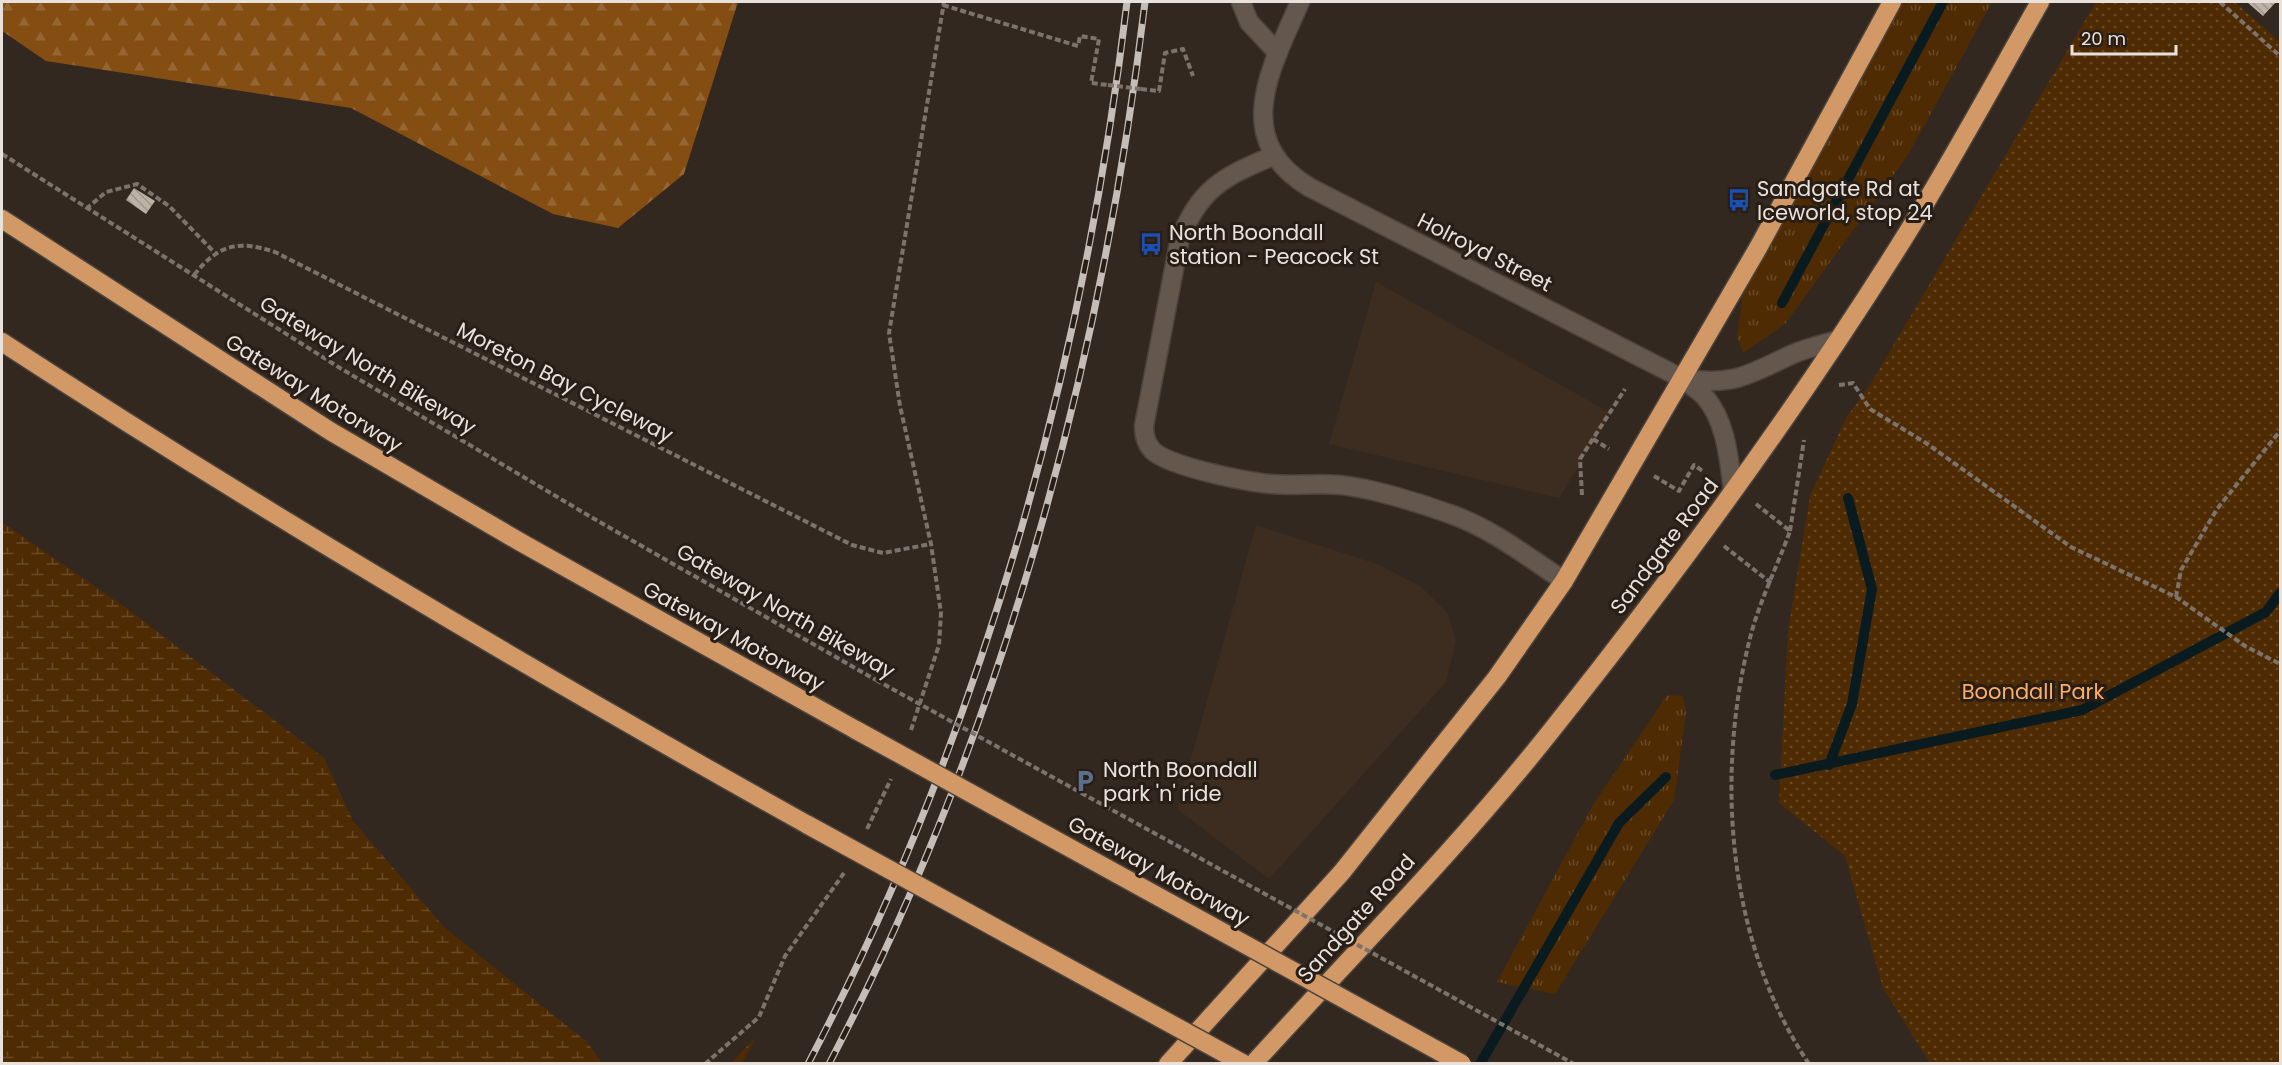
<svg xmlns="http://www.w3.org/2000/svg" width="2282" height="1065" viewBox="0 0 2282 1065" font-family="Poppins,sans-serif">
  <defs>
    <pattern id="grass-tufts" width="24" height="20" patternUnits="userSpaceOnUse" patternTransform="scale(1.5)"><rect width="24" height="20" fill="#4f2b04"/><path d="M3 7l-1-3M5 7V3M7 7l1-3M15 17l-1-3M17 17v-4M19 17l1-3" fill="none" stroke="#684928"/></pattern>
    <pattern id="forest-firs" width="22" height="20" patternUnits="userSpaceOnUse" patternTransform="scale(1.5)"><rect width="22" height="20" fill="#844d12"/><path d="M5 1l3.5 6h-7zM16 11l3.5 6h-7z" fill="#956634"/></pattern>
    <pattern id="wetland-marsh" width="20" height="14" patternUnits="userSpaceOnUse" patternTransform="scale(1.5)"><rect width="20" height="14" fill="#4f2b04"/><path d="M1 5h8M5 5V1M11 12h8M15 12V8" fill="none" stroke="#684928"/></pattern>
    <pattern id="park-dots" width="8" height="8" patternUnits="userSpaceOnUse" patternTransform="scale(1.5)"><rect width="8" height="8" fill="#4f2b04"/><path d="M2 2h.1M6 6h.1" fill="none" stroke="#684928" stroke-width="1.8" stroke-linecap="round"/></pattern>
    <pattern id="building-back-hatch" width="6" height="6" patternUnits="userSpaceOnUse" patternTransform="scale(1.5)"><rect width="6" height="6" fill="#bdb2a6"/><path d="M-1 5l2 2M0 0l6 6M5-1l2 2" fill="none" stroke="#9f968d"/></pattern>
  </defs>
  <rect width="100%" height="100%" fill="#322820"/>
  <path fill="#3d2d20" d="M1376,282L1611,413L1559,498L1329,444Z
    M1256,525L1377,564L1420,586L1447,612L1456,640L1446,682L1269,879L1177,809Z"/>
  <path fill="url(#grass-tufts)" d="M1900,2H1992L1908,155L1785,324L1743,353L1737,336L1743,295Z
    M1667,695L1683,696L1686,713L1674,800L1555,994L1497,982L1593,805Z"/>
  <path fill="url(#forest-firs)" d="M2,2H738L684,174L618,228L553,214L351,108L46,61L2,31Z"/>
  <path fill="url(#wetland-marsh)" d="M2,522L129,610L324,758L353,821L444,927L587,1042L602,1063H2Z
    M756,1037L742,1063H731Z"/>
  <path fill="url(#park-dots)" d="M2096,2H2235L2280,42V1063H1930L1883,988L1845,856L1779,803L1788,631L1810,496L1846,418L1870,385Z"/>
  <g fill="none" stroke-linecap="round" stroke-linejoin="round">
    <path stroke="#0a1b20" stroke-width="10" d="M1782,303L1943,2
      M1829,765L1852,704L1872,589L1848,498
      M1775,775L2082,710L2266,612L2280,593
      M1480,1064L1619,823L1666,777"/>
  </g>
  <path fill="url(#building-back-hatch)" d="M2247,2H2276L2263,16Z
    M134,188L155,201L146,214L126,200Z"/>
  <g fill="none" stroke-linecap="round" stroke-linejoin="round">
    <g stroke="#4c433c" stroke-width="21">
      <path id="lane" d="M1241,2L1249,22L1278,53"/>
    </g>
    <g stroke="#4c433c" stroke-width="21">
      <path id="street" d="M1300,2C1271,68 1230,139 1309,187L1683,379C1690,385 1699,390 1705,397C1726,421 1729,459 1733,490
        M1273,156C1224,176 1197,190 1179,243L1144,426C1144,436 1146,444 1153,451C1171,467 1247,482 1271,484C1294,486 1317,483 1340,485C1371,488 1420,503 1450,514C1491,528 1528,557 1564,581
        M1685,379C1736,386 1749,374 1793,354C1807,348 1824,344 1838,340"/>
    </g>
    <g stroke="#4c433c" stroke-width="21">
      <path id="highway" d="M2,219L330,431L522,543L856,730
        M2,342C264,513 534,672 808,825
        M1168,1064L1342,872L1497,677L1564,581L1758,248L1892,2
        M1253,1064C1354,953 1462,844 1555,726C1679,570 1798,408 1904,238C1952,161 1995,81 2040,2"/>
    </g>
    <path stroke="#7c746c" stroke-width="4" stroke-dasharray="6 3" stroke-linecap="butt" d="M2220,2L2280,56
      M943,5L1078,46L1080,36L1099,39L1091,83L1108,85
      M1141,89L1159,91L1165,53L1183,49L1193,76
      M2,154L340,368L591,517L876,680
      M86,209L106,192L137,184L169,206L215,253
      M194,275C219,244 238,240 275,252L852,545L883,553L931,544
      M1839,385L1853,383L1870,409L1926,443L2071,547L2176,597L2245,646L2280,664
      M1593,439L1609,449
      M1654,476L1679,491L1694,465L1704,472
      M1582,495L1580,459L1625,389
      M1756,504L1790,531C1777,567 1758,604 1749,642C1715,780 1728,944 1809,1064
      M1790,531L1804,440
      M1724,546L1771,583
      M2176,597L2181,570L2217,509L2280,431
      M911,730L939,645L941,613L931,544L900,406L889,333L944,2
      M867,829L891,779
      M705,1064L759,1017L785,956L844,873"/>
    <use href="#lane" stroke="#63574e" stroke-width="18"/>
    <use href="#street" stroke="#63574e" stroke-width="18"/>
    <use href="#highway" stroke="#d29966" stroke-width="18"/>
    <g stroke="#c5bdb7" stroke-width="7">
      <path id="rail" d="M808,1064C981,734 1083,370 1127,2
        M829,1064C1001,735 1101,369 1145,2"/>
    </g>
    <use href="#rail" stroke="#281e16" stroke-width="4.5" stroke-dasharray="14" stroke-linecap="butt"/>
    <g stroke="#4c433c" stroke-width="21" stroke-linecap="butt">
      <path id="highway-bridge" d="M856,730L1462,1064
        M808,825L1244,1064"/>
    </g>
    <path stroke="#7c746c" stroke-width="4" stroke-dasharray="6 3" stroke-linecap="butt" d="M1108,85L1141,89
      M876,680L1574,1064"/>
    <use href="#highway-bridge" stroke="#d29966" stroke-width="18"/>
  </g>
  <defs>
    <g id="bus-bare" transform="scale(1.8)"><path d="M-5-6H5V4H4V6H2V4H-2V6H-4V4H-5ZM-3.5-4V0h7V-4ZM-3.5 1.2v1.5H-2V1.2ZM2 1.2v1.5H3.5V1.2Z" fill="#1a4fb4" stroke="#281e16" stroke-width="2.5" paint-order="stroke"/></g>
    <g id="parking-bare" transform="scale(1.8)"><path d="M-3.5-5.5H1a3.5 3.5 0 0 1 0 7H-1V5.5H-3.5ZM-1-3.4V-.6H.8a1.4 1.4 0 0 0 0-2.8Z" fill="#5c6f8a" stroke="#281e16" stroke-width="2.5" paint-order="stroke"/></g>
  </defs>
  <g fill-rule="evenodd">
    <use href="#bus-bare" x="1739" y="200"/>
    <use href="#bus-bare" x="1151" y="244"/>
    <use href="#parking-bare" x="1085" y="781"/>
  </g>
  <g text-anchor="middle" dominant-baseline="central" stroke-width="6" stroke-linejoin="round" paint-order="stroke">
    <g font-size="21" fill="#e9e2dc" stroke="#281e16" text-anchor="start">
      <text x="1757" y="188">Sandgate Rd at<tspan x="1757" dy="24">Iceworld, stop 24</tspan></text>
      <text x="1169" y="232">North Boondall<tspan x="1169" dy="24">station - Peacock St</tspan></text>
      <text x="1103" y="769">North Boondall<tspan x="1103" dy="24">park 'n' ride</tspan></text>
    </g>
    <g font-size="21" fill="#e9e2dc" stroke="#281e16">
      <text transform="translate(1485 252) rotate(27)">Holroyd Street</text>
      <text transform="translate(368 365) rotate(31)">Gateway North Bikeway</text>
      <text transform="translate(565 382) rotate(27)">Moreton Bay Cycleway</text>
      <text transform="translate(314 393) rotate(32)">Gateway Motorway</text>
      <text transform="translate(1664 546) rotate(-53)">Sandgate Road</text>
      <text transform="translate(786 611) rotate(30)">Gateway North Bikeway</text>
      <text transform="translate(734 636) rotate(29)">Gateway Motorway</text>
      <text transform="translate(1159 871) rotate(29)">Gateway Motorway</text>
      <text transform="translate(1356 918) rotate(-48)">Sandgate Road</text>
    </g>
    <g font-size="21" fill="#fcae68" stroke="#281e16">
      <text x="2033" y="691">Boondall Park</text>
    </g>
  </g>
  <rect width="2282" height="1065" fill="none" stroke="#e9e2dc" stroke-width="6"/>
  <path d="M2072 45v9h104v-9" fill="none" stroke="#e9e2dc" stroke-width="3"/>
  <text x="2081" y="45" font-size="18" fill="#e9e2dc" stroke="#281e16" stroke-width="4.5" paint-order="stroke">20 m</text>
</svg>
